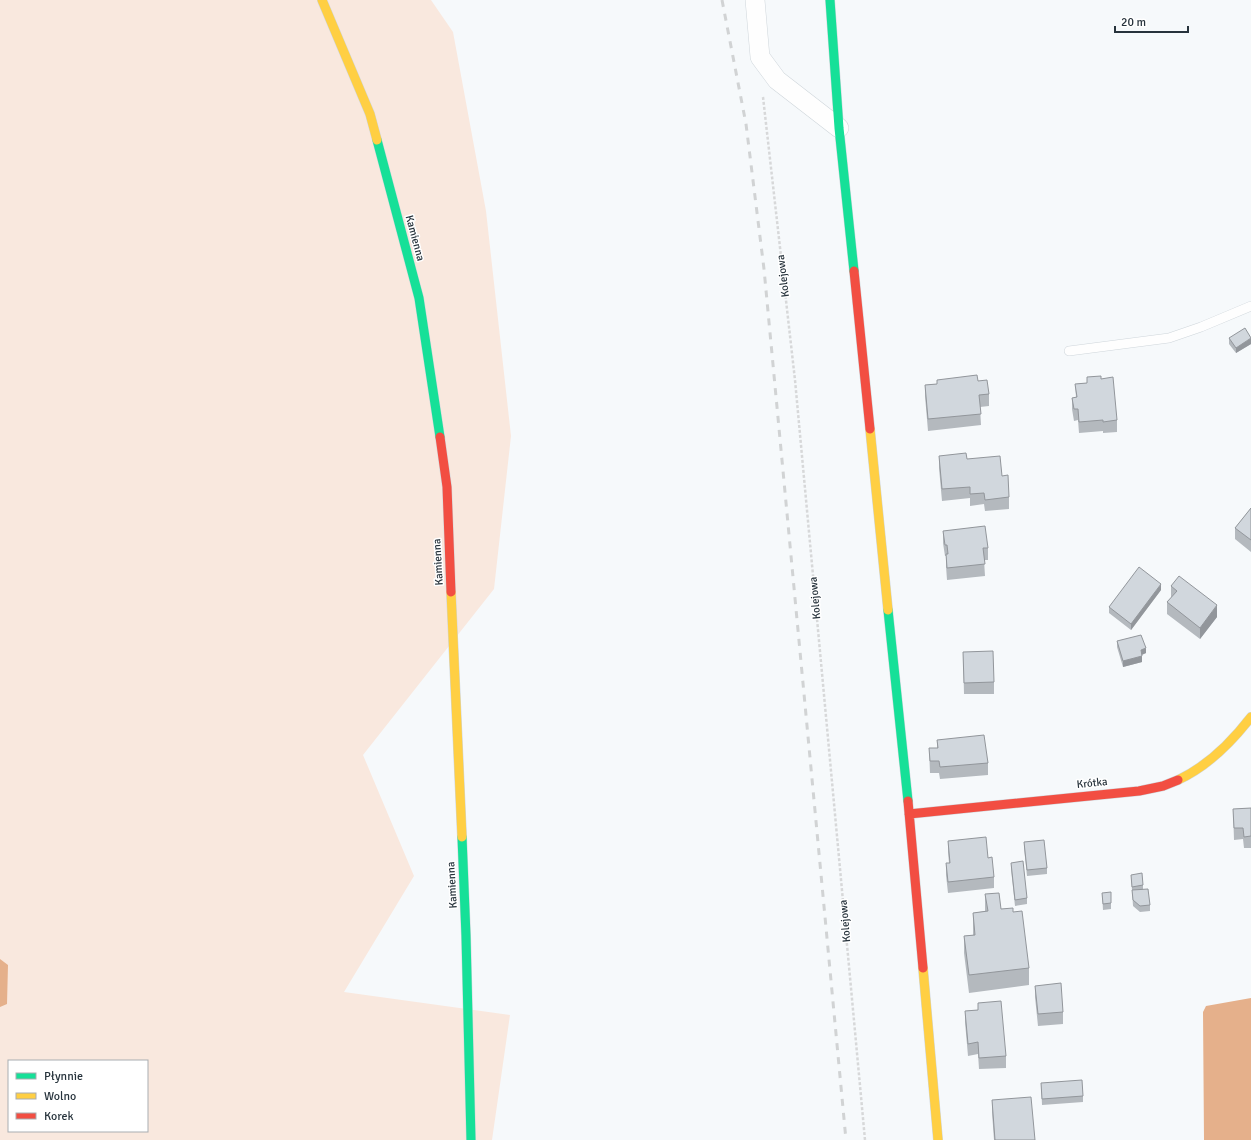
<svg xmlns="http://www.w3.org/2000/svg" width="1251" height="1140" viewBox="0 0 1251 1140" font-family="Signika,sans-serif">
  <rect width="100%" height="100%" fill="#f6f9fb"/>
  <path fill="#f9e8de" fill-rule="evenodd" d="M0,0H431L453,32L486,211L511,436L494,589L363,755L414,876L344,992L510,1015L492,1140H0ZM9,1061H147V1131H9Z"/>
  <path fill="#e5b08b" d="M0,959L8,965L7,1004L0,1007Z
    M1251,998V1140H1204L1203,1012L1206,1006Z"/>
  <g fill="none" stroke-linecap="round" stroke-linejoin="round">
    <g stroke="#cfd6db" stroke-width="10">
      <path id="lane" d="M1069,351L1169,338L1201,327L1251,306"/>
    </g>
    <g stroke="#cfd6db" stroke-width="20">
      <path id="street" d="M755,0L760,57L777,80L839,128"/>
    </g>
    <g stroke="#cfd6db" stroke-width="10">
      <path id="fast" d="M830,0L839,128L854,271
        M377,140L419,298L440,437
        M888,610L908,801
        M462,837L466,936L471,1140"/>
    </g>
    <g stroke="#cfd6db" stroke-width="10">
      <path id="slow" d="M322,0L370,114L377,140
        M870,429L888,610
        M451,592L462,837
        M1178,780C1208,766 1231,743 1251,717
        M923,968L938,1140"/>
    </g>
    <g stroke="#cfd6db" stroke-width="10">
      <path id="jam" d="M854,271L870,429
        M440,437L447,487L451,592
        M908,801L923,968
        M909,814L1139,791L1163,786L1178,780"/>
    </g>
    <path stroke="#d7d8d9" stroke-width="2.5" stroke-dasharray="3 2" stroke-linecap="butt" d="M763,97L795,380L865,1140"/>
    <use href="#lane" stroke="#fefefe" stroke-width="9"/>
    <use href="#street" stroke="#fefefe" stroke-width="19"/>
    <use href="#fast" stroke="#16e098" stroke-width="9"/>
    <use href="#slow" stroke="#ffcf43" stroke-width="9"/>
    <use href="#jam" stroke="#f24e42" stroke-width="9"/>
    <path stroke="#d1d3d4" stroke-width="3" stroke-dasharray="7 7" stroke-linecap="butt" d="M722,0L746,124L764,269L846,1140"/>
  </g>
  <path fill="#b4b9be" d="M1229,338L1251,344L1236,353L1229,344Z
    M1087,377L1101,379L1117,420V432L1103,433V431L1079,433L1078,420L1074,421L1072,409V398L1076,397L1075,384L1087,383Z
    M937,380L978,381L989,394V406L980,407L981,425L928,431L925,396V385L937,384Z
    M939,456L1002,476L1009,497V509L985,511L984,504L970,506V498L942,501L939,468Z
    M1251,508V552L1235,539V528Z
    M943,531L988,548V560H984L985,576L947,580L946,566V556H945L943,543Z
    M1171,586L1217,617L1200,639L1167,614V602L1171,598Z
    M1161,590L1131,630L1109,613V607Z
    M1117,641L1146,653L1142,655V662L1123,667L1117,647Z
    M963,652L994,682V694H964Z
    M937,740L988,763V775L940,779L939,773H930L929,748H937Z
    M1251,808V848H1244L1243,839L1234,840L1233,809Z
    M948,841L988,858L994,877V888L948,893L946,875V863H949L948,852Z
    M1024,842L1047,868V874L1027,876L1024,848Z
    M1011,863L1027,898V904L1015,906L1011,869Z
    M1131,875L1143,885V889L1150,905V911L1140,912L1133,906Z
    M1102,893L1111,903V909L1103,910Z
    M985,894L1001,909L1013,912L1029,968V985L969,993L964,953V936L973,935V913L985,911Z
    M1035,986L1063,1012V1024L1038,1026L1035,997Z
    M978,1003L1006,1056V1068L979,1069L978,1054L968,1056L965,1022V1011L978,1010Z
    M1041,1083L1083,1096V1102L1042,1105Z
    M992,1100L1035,1140H994L992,1112Z"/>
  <path fill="#92969b" d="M1251,338V344L1236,353V348Z
    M1161,584V590L1131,630V624Z
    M1217,605V617L1200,639V628Z
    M1146,648V653L1141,655V650Z
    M1142,656V662L1123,667V661Z"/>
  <path fill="#d1d7dd" stroke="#92969b" d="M1245,328L1251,338L1236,348L1229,338Z
    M977,375L978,381L987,380L989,394L979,395L981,414L928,419L925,385L937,384V380Z
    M1101,376V379L1113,377L1117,420L1103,422V420L1079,422L1078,409H1074L1072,398L1077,397L1075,384L1087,383V377Z
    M966,453L967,459L1000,456L1002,476L1008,475L1009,497L985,500L984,493L970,494V487L942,489L939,456Z
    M1251,508V540L1235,528Z
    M985,526L988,548H983L985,564L947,568L946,554H948L947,545H945L943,531Z
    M1139,567L1161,584L1131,624L1109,607Z
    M1179,576L1217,605L1200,628L1167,602L1177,591L1171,586Z
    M1141,635L1146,648L1141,650L1142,656L1123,661L1117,641Z
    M993,651L994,682L964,683L963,652Z
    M984,735L988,763L940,767L939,761H930L929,748H938L937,740Z
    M1251,808V836L1244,837L1243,828H1234L1233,809Z
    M986,837L988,858L992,857L994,877L948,882L946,863H950L948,841Z
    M1044,840L1047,868L1027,870L1024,842Z
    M1023,861L1027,898L1015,900L1011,863Z
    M1142,873L1143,885L1132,887L1131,875Z
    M1148,889L1150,905L1140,906L1133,900L1132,890Z
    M1111,892V903L1103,904L1102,893Z
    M999,893L1001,909L1013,908V912L1022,911L1029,968L969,975L964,936L975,935L973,913L988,911L985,894Z
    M1061,983L1063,1012L1038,1014L1035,986Z
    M1001,1001L1006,1056L979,1058L978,1042L968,1044L965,1011L978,1010V1003Z
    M1082,1080L1083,1096L1042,1099L1041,1083Z
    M1031,1097L1035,1140H995L992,1100Z"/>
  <g text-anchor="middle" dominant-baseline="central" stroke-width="3" stroke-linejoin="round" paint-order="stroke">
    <g font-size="11" fill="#27333c" stroke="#fff">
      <text transform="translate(415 238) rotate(75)">Kamienna</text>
      <text transform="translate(783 276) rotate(-97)">Kolejowa</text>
      <text transform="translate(438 562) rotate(-93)">Kamienna</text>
      <text transform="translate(815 598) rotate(-95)">Kolejowa</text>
      <text transform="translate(1092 783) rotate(-6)">Krótka</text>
      <text transform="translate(452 885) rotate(-93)">Kamienna</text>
      <text transform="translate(845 921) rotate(-95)">Kolejowa</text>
    </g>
  </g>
  <rect x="8" y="1060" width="140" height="72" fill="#ffffff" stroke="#a9adb1"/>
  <rect x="16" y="1073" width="20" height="6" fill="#16e098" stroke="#a9adb1"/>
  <text x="44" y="1080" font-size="12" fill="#27333c">Płynnie</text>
  <rect x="16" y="1093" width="20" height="6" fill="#ffcf43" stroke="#a9adb1"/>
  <text x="44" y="1100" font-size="12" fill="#27333c">Wolno</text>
  <rect x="16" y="1113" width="20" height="6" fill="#f24e42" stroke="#a9adb1"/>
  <text x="44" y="1120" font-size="12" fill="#27333c">Korek</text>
  <path d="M1115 26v6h73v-6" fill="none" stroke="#27333c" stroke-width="2"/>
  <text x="1121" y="26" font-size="12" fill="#27333c" stroke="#ffffff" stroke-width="3" paint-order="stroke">20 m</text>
</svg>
